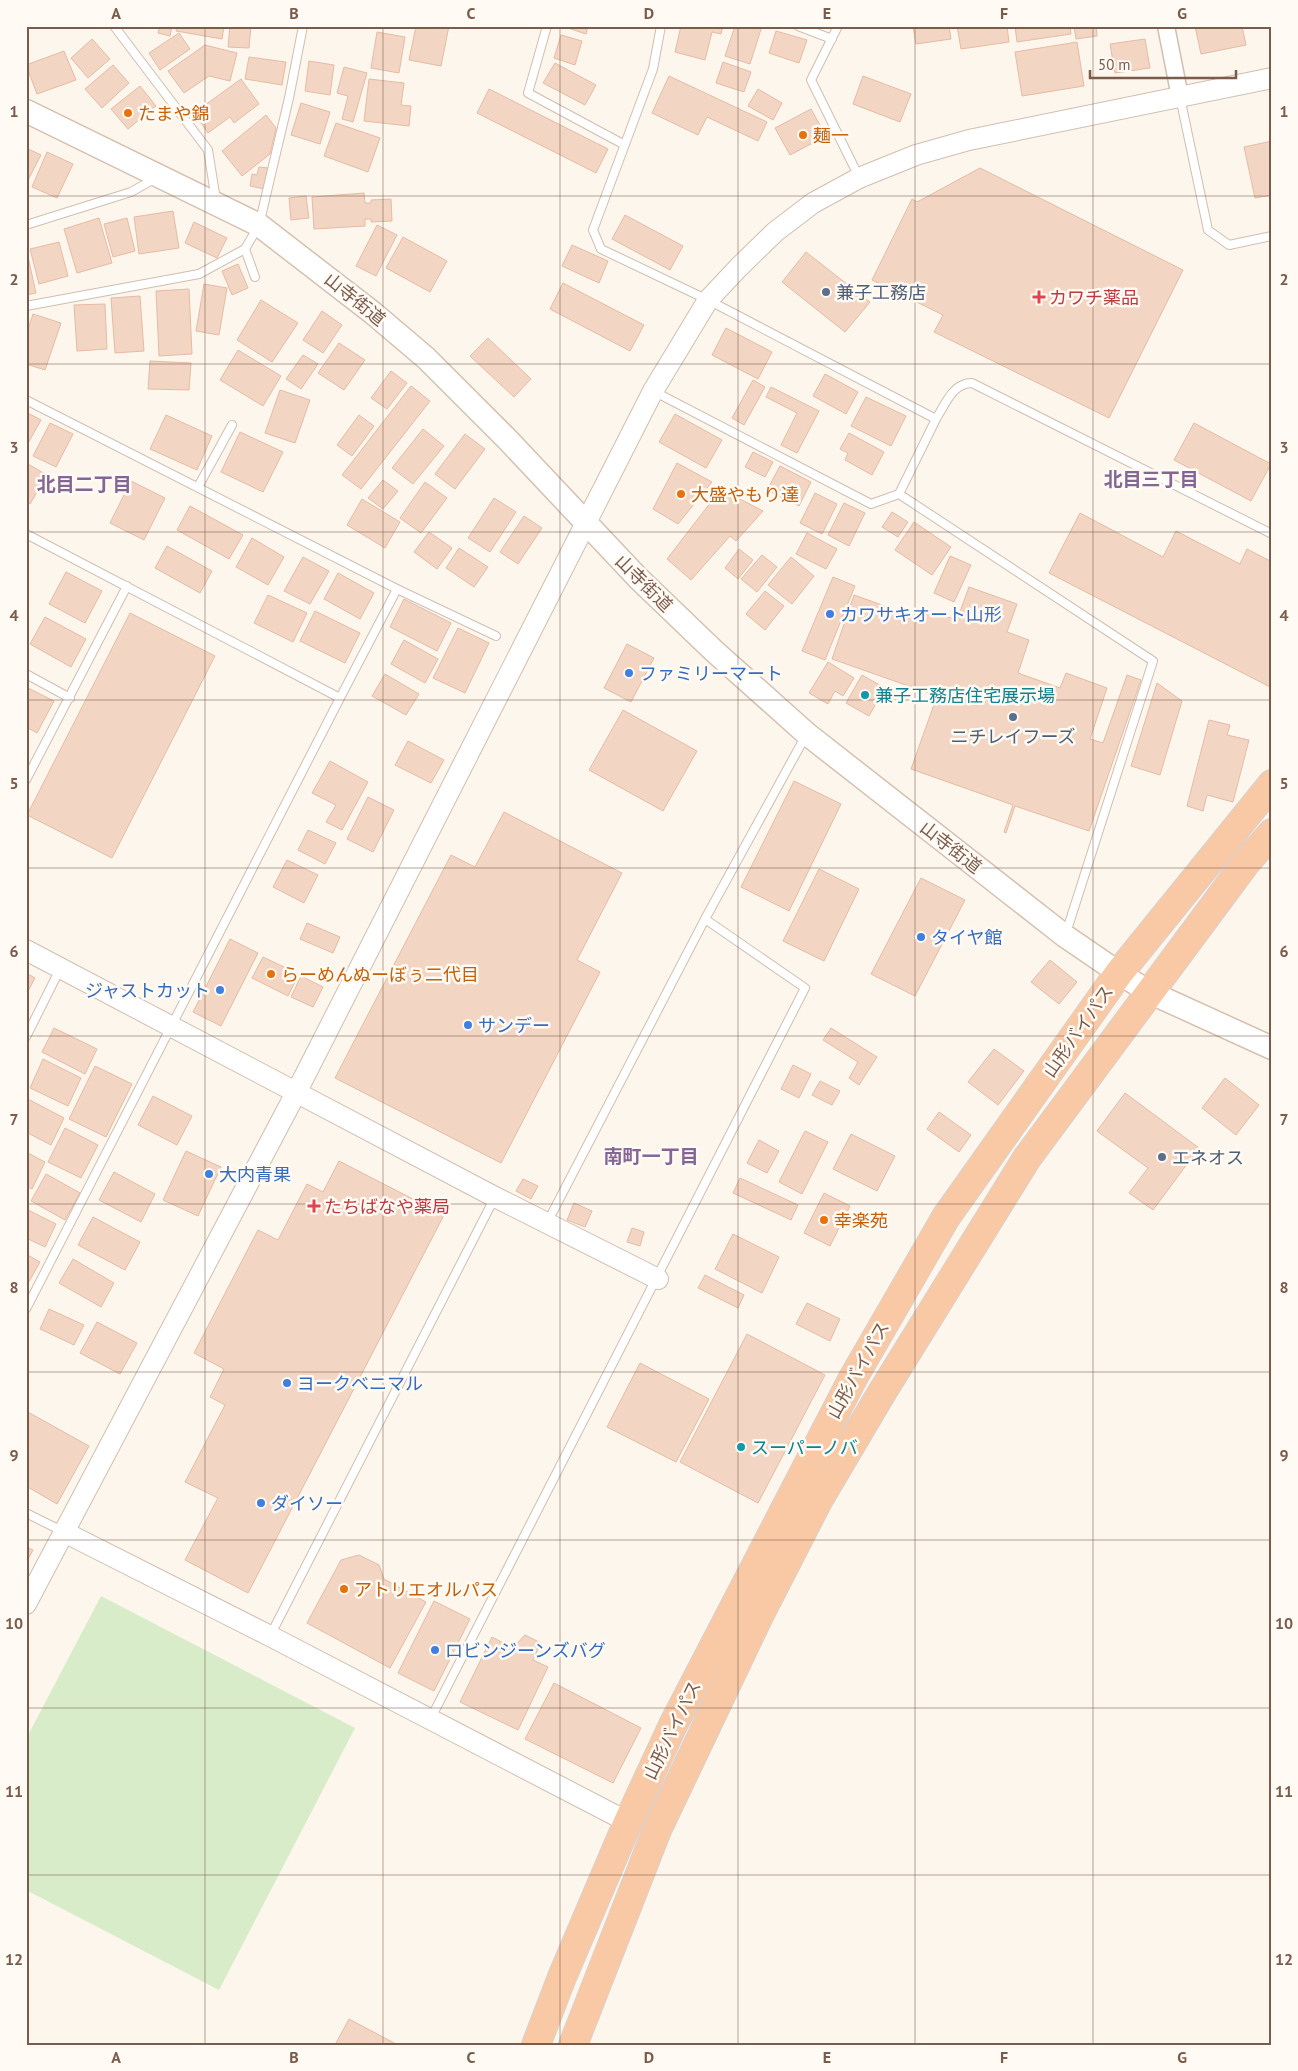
<svg xmlns="http://www.w3.org/2000/svg" width="1298" height="2071" viewBox="0 0 1298 2071" font-family="'PT Sans','Noto Sans JP',sans-serif">
  <rect width="100%" height="100%" fill="#fdf6ec"/>
  <path fill="#d8ecc9" d="M101,1596L355,1728L219,1990L26,1890V1739Z"/>
  <path fill="#f3d5c3" stroke="#e6bba3" d="M160,26H172L170,36L158,33Z
    M177,26H224L222,39L176,31Z
    M230,26H251L249,48L228,47Z
    M382,26H411V28Z
    M416,26H449L441,66L409,60Z
    M562,26H588L586,34Z
    M681,26H723L721,34L712,32L705,60L675,52Z
    M735,26H762L750,64L725,56Z
    M913,26H949L951,39L916,44Z
    M957,26H1007L1009,42L961,49Z
    M1015,26H1070L1071,34L1017,42Z
    M1074,26H1096L1097,36L1076,39Z
    M1195,26H1242L1246,45L1201,54Z
    M776,31L807,40L799,63L769,53Z
    M377,32L405,37L399,73L371,68Z
    M179,33L190,49L160,70L149,53Z
    M561,35L582,41L575,65L554,58Z
    M92,39L110,59L88,78L71,58Z
    M1145,39L1150,68L1115,73L1110,44Z
    M1077,42L1084,86L1022,96L1015,52Z
    M205,45L237,53L230,81L209,76L184,93L168,71Z
    M64,51L76,80L37,94L26,65Z
    M249,57L286,62L282,85L245,79Z
    M309,61L334,65L330,95L305,91Z
    M723,62L751,72L744,92L716,83Z
    M555,63L596,85L585,105L543,83Z
    M113,65L129,83L102,108L85,89Z
    M344,67L367,73L353,122L342,119L348,96L337,93Z
    M669,76L767,122L758,141L707,117L698,135L652,113Z
    M863,76L911,94L900,122L853,104Z
    M241,79L259,104L234,123L230,117L208,133L194,113Z
    M369,79L404,83L401,105L411,106L409,126L364,121Z
    M140,86L156,106L128,129L111,109Z
    M489,89L608,149L596,173L477,113Z
    M758,89L782,103L773,120L748,106Z
    M301,103L330,112L320,144L291,135Z
    M811,109L826,136L790,155L775,128Z
    M266,115L276,128L270,154L242,176L222,151Z
    M336,123L380,138L368,172L324,156Z
    M1272,141V195L1255,198L1244,147Z
    M26,148L41,155L26,184Z
    M47,152L73,164L57,198L32,187Z
    M259,167L268,168L264,189L250,186L252,174L257,175Z
    M980,168L1183,270L1109,418L934,332L943,315L872,280L912,199L917,202Z
    M364,193L365,203H371V200L391,199L392,221L371,222V219H365V226L314,229L312,197Z
    M306,196L309,218L291,220L289,198Z
    M173,211L179,248L139,254L134,217Z
    M625,215L683,246L670,270L612,239Z
    M99,218L112,263L77,273L64,229Z
    M127,218L135,251L113,257L104,224Z
    M194,222L227,238L217,258L185,243Z
    M377,225L397,235L376,276L356,266Z
    M403,237L447,261L430,292L386,268Z
    M59,242L68,276L39,284L30,249Z
    M572,245L608,261L599,283L562,266Z
    M26,248L36,293L26,295Z
    M806,252L870,302L845,332L782,282Z
    M238,264L248,288L232,295L222,271Z
    M563,283L644,325L630,351L550,309Z
    M204,284L227,288L219,335L196,331Z
    M189,289L192,354L159,356L156,291Z
    M140,296L144,351L115,353L111,298Z
    M261,300L298,323L272,362L237,340Z
    M105,304L107,349L77,351L74,305Z
    M322,311L342,325L323,353L303,340Z
    M33,314L61,323L45,370L26,364V335Z
    M726,328L772,352L758,379L712,355Z
    M488,338L531,379L514,397L470,356Z
    M339,343L365,360L344,390L318,373Z
    M238,350L281,376L263,406L220,380Z
    M303,355L318,364L301,389L286,379Z
    M150,361L191,363L189,390L148,389Z
    M391,371L407,383L387,409L371,398Z
    M825,374L858,392L846,414L813,396Z
    M753,380L765,387L744,425L732,418Z
    M411,386L430,401L361,489L342,475Z
    M771,387L819,411L797,453L781,445L797,413L766,397Z
    M280,390L310,400L295,443L265,433Z
    M866,397L906,416L891,446L851,426Z
    M26,412L41,420L26,447Z
    M675,414L722,440L706,468L659,442Z
    M166,415L212,436L197,470L150,449Z
    M359,415L374,426L352,456L337,445Z
    M50,423L73,434L56,467L33,456Z
    M1194,423L1271,464L1251,501L1174,460Z
    M423,429L444,446L413,484L392,468Z
    M240,432L283,452L263,492L221,472Z
    M849,433L884,452L872,475L845,460L848,453L840,449Z
    M465,434L485,449L455,489L435,474Z
    M753,452L773,462L765,477L745,467Z
    M26,463L47,475L30,504L26,502Z
    M677,463L712,482L678,524L653,509Z
    M780,466L811,482L799,506L767,490Z
    M383,480L398,491L383,509L368,498Z
    M131,481L165,498L144,540L110,523Z
    M425,482L447,498L421,533L400,518Z
    M721,489L763,511L736,541L730,536L691,580L667,559Z
    M815,493L837,504L822,534L800,523Z
    M494,498L516,512L490,552L468,538Z
    M362,499L400,522L385,548L347,525Z
    M844,503L865,513L849,546L828,535Z
    M190,506L243,535L229,559L177,530Z
    M892,512L908,522L898,537L882,527Z
    M1080,513L1163,557L1176,531L1240,564L1247,549L1272,562V688L1049,573Z
    M524,516L542,528L518,564L500,552Z
    M914,522L951,547L932,575L895,550Z
    M429,532L452,548L437,569L414,552Z
    M807,533L837,549L826,569L796,554Z
    M252,538L284,557L268,585L236,567Z
    M167,546L212,571L200,593L155,568Z
    M459,548L488,567L474,587L446,568Z
    M739,549L753,560L738,579L725,568Z
    M762,555L777,567L757,592L741,579Z
    M950,556L971,565L954,602L934,593Z
    M303,557L329,571L310,604L284,591Z
    M791,557L814,576L792,604L768,585Z
    M66,572L102,591L85,623L49,604Z
    M338,573L374,593L360,619L324,599Z
    M833,577L855,586L825,660L802,651Z
    M969,587L1017,604L1007,632L1029,640L1018,673L1060,688L1066,673L1107,688L1090,739L1103,743L1127,675L1141,680L1089,831L1015,806L1006,833L1004,832L1013,805L911,769L937,696L832,659L854,595L924,620L928,610L957,620Z
    M765,591L784,606L765,630L746,614Z
    M268,595L307,613L293,642L254,623Z
    M404,599L451,623L437,651L390,627Z
    M315,611L360,633L345,663L300,641Z
    M130,613L215,656L112,858L27,815Z
    M45,617L86,639L71,667L30,644Z
    M458,628L489,643L465,693L433,678Z
    M404,640L438,659L425,683L391,664Z
    M627,644L654,658L631,702L604,688Z
    M828,662L854,678L843,696L835,691L828,704L809,693Z
    M385,674L419,694L406,715L372,696Z
    M862,675L885,688L869,716L846,703Z
    M1157,683L1182,701L1160,775L1131,766Z
    M26,687L54,701L37,733L26,727Z
    M623,710L697,751L663,811L589,770Z
    M1209,720L1230,725L1227,735L1249,740L1233,802L1207,795L1203,811L1187,806Z
    M408,741L444,760L431,783L395,765Z
    M330,761L368,782L342,830L326,822L336,805L312,793Z
    M794,781L841,804L789,911L741,887Z
    M368,797L394,810L373,852L347,839Z
    M504,812L622,873L577,960L600,972L501,1163L335,1078L451,855L475,867Z
    M308,830L336,843L325,864L298,850Z
    M287,860L318,875L304,903L273,887Z
    M819,869L859,889L824,961L783,941Z
    M921,878L965,900L915,996L871,974Z
    M307,923L340,937L333,953L300,939Z
    M230,939L258,953L221,1026L193,1012Z
    M263,957L299,974L288,996L252,978Z
    M1050,960L1077,982L1059,1004L1031,982Z
    M26,973L35,978L26,995Z
    M301,976L323,987L313,1007L291,997Z
    M54,1028L97,1049L85,1074L42,1052Z
    M831,1028L877,1057L859,1085L849,1078L858,1062L823,1040Z
    M994,1049L1024,1071L998,1105L968,1082Z
    M43,1059L81,1078L68,1106L30,1088Z
    M793,1065L811,1074L799,1098L781,1089Z
    M95,1066L132,1084L106,1137L69,1119Z
    M1225,1078L1259,1105L1236,1135L1202,1108Z
    M820,1081L840,1091L832,1105L812,1095Z
    M1125,1093L1199,1148L1153,1210L1129,1193L1148,1168L1097,1131Z
    M153,1096L192,1116L177,1145L138,1125Z
    M26,1098L64,1118L51,1145L26,1132Z
    M939,1112L971,1135L959,1152L927,1129Z
    M65,1128L98,1145L81,1178L48,1162Z
    M805,1131L828,1142L802,1194L779,1182Z
    M851,1134L895,1156L877,1191L833,1169Z
    M759,1140L779,1151L767,1173L747,1163Z
    M186,1151L221,1167L198,1216L163,1200Z
    M26,1152L45,1162L32,1189L26,1186Z
    M339,1161L444,1215L248,1593L185,1560L218,1498L185,1482L225,1405L210,1397L224,1369L194,1353L258,1230L278,1240L307,1184L323,1192Z
    M114,1172L155,1194L141,1222L99,1200Z
    M46,1174L80,1193L65,1220L31,1201Z
    M740,1178L798,1205L791,1220L733,1193Z
    M523,1179L538,1186L531,1199L516,1191Z
    M824,1193L850,1206L830,1246L804,1233Z
    M574,1203L592,1211L585,1227L567,1220Z
    M26,1209L56,1224L45,1247L26,1238Z
    M93,1217L140,1242L125,1270L78,1245Z
    M632,1228L644,1232L640,1246L627,1242Z
    M733,1234L779,1257L762,1293L715,1269Z
    M26,1254L40,1262L26,1287Z
    M73,1259L114,1283L101,1307L59,1283Z
    M705,1275L744,1295L738,1308L698,1288Z
    M807,1303L840,1319L830,1341L796,1324Z
    M49,1309L84,1325L74,1345L40,1329Z
    M97,1322L137,1343L120,1374L80,1353Z
    M747,1334L825,1375L758,1503L680,1462Z
    M640,1363L709,1399L676,1462L607,1427Z
    M26,1411L89,1446L57,1504L26,1486Z
    M26,1547L33,1550L26,1563Z
    M359,1555L379,1565L384,1579L426,1602L390,1668L307,1623L341,1560Z
    M434,1601L470,1619L434,1691L398,1673Z
    M525,1635L541,1643L533,1660L548,1667L518,1730L460,1702L492,1637L513,1648Z
    M554,1683L641,1728L613,1783L525,1739Z
    M349,2019L398,2045H335Z"/>
  <g fill="none" stroke-linecap="round" stroke-linejoin="round">
    <g stroke="#d1beb0" stroke-width="10">
      <path id="service" d="M114,26L208,150L216,200
        M547,26L528,93L623,144
        M661,26L653,69L593,230L601,249L708,300L936,419C946,403 953,383 972,383L1272,534
        M798,26L832,39
        M838,26L811,80L859,177
        M1180,97L1208,230L1229,245L1272,236
        M26,225L131,192L156,178
        M245,249L255,277
        M26,306L199,274L245,249L259,225L289,98L303,26
        M655,392L871,504L899,494L1153,661L1066,933
        M26,400L397,589L340,698
        M198,487L232,425
        M899,494L936,419
        M26,534L340,698L26,1309
        M397,589L496,636
        M26,674L70,698
        M26,780L127,586
        M705,919L805,737
        M26,1037L60,969
        M26,1513L62,1531
        M270,1636L495,1197
        M431,1718L805,988L705,919L547,1223"/>
    </g>
    <g stroke="#d1beb0" stroke-width="19">
      <path id="minor" d="M1166,26L1180,97"/>
    </g>
    <g stroke="#d1beb0" stroke-width="22">
      <path id="tertiary" d="M26,950L495,1197L658,1279
        M64,1532L270,1636L628,1822
        M26,1604L297,1091L653,391L708,300L739,267L775,232L813,203L859,178L916,155L969,140L1272,78"/>
    </g>
    <g stroke="#d6c0b0" stroke-width="25">
      <path id="secondary" d="M26,111L259,225L373,313L426,358L508,440L638,578L714,651L807,734L1065,936L1119,973L1149,992L1272,1048"/>
    </g>
    <g stroke="#dad1cd" stroke-width="30">
      <path id="trunk" d="M536,2045L562,1977L628,1822L673,1725L853,1378L946,1217L1119,973L1272,784
        M573,2045L657,1830L758,1618L819,1499L881,1394L1027,1158L1245,864L1272,833"/>
    </g>
    <use href="#service" stroke="#fff" stroke-width="8"/>
    <use href="#minor" stroke="#fff" stroke-width="16"/>
    <use href="#tertiary" stroke="#fff" stroke-width="20"/>
    <use href="#secondary" stroke="#fff" stroke-width="22"/>
    <use href="#trunk" stroke="#f9c8a4" stroke-width="28"/>
  </g>
  <path fill="none" stroke="#7a5c4d" stroke-width="1" stroke-opacity="0.55" d="M205,26V2045M383,26V2045M560,26V2045M738,26V2045M915,26V2045M1093,26V2045M26,196H1272M26,364H1272M26,532H1272M26,700H1272M26,868H1272M26,1036H1272M26,1204H1272M26,1372H1272M26,1540H1272M26,1708H1272M26,1875H1272"/>
  <g fill="#e8710a" stroke="#fffaf3" stroke-width="2">
    <circle cx="128" cy="113" r="5"/>
    <circle cx="803" cy="135" r="5"/>
    <circle cx="681" cy="494" r="5"/>
    <circle cx="271" cy="974" r="5"/>
    <circle cx="824" cy="1220" r="5"/>
    <circle cx="344" cy="1589" r="5"/>
  </g>
  <g fill="#5c6f8a" stroke="#fffaf3" stroke-width="2">
    <circle cx="826" cy="292" r="5"/>
    <circle cx="1013" cy="717" r="5"/>
    <circle cx="1162" cy="1157" r="5"/>
  </g>
  <g fill="#e0444e" stroke="#fffaf3" stroke-width="2">
    <path d="M1036.5 289.5h5v5h5v5h-5v5h-5v-5h-5v-5h5z"/>
    <path d="M311.5 1198.5h5v5h5v5h-5v5h-5v-5h-5v-5h5z"/>
  </g>
  <g fill="#3f7fe0" stroke="#fffaf3" stroke-width="2">
    <circle cx="830" cy="614" r="5"/>
    <circle cx="629" cy="673" r="5"/>
    <circle cx="921" cy="937" r="5"/>
    <circle cx="220" cy="990" r="5"/>
    <circle cx="468" cy="1025" r="5"/>
    <circle cx="209" cy="1174" r="5"/>
    <circle cx="287" cy="1383" r="5"/>
    <circle cx="261" cy="1503" r="5"/>
    <circle cx="435" cy="1650" r="5"/>
  </g>
  <g fill="#0f9aa8" stroke="#fffaf3" stroke-width="2">
    <circle cx="865" cy="695" r="5"/>
    <circle cx="741" cy="1447" r="5"/>
  </g>
  <g text-anchor="middle" dominant-baseline="central" stroke-width="5" stroke-linejoin="round" paint-order="stroke">
    <g font-size="18" fill="#c56008" stroke="#fffaf3" text-anchor="start">
      <text x="138" y="113">たまや錦</text>
      <text x="813" y="135">麺一</text>
      <text x="691" y="494">大盛やもり達</text>
      <text x="281" y="974">らーめんぬーぼぅ二代目</text>
      <text x="834" y="1220">幸楽苑</text>
      <text x="354" y="1589">アトリエオルパス</text>
    </g>
    <g font-size="18" fill="#4e5e75" stroke="#fffaf3" text-anchor="start">
      <text x="836" y="292">兼子工務店</text>
      <text x="1013" y="736" text-anchor="middle">ニチレイフーズ</text>
      <text x="1172" y="1157">エネオス</text>
    </g>
    <g font-size="18" fill="#be3a42" stroke="#fffaf3" text-anchor="start">
      <text x="1049" y="297">カワチ薬品</text>
      <text x="324" y="1206">たちばなや薬局</text>
    </g>
    <g font-size="18" fill="#7a5c4d" stroke="#fffaf3">
      <text transform="translate(355 299) rotate(39)">山寺街道</text>
      <text transform="translate(644 583) rotate(45)">山寺街道</text>
      <text transform="translate(951 847) rotate(38)">山寺街道</text>
      <text transform="translate(1078 1031) rotate(-55)">山形バイパス</text>
      <text transform="translate(858 1370) rotate(-61)">山形バイパス</text>
      <text transform="translate(672 1730) rotate(-64)">山形バイパス</text>
    </g>
    <g font-size="18" fill="#366cbe" stroke="#fffaf3" text-anchor="start">
      <text x="840" y="614">カワサキオート山形</text>
      <text x="639" y="673">ファミリーマート</text>
      <text x="931" y="937">タイヤ館</text>
      <text x="210" y="990" text-anchor="end">ジャストカット</text>
      <text x="478" y="1025">サンデー</text>
      <text x="219" y="1174">大内青果</text>
      <text x="297" y="1383">ヨークベニマル</text>
      <text x="271" y="1503">ダイソー</text>
      <text x="445" y="1650">ロビンジーンズバグ</text>
    </g>
    <g font-size="18" fill="#0d838f" stroke="#fffaf3" text-anchor="start">
      <text x="875" y="695">兼子工務店住宅展示場</text>
      <text x="751" y="1447">スーパーノバ</text>
    </g>
    <g font-size="19" font-weight="bold" fill="#846695" stroke="#fffaf3">
      <text x="1151" y="479">北目三丁目</text>
      <text x="84" y="484">北目二丁目</text>
      <text x="651" y="1156">南町一丁目</text>
    </g>
  </g>
  <rect width="1298" height="2071" fill="none" stroke="#fffaf3" stroke-width="55"/>
  <path d="M1090 70v8h146v-8" fill="none" stroke="#7a5c4d" stroke-width="2.5"/>
  <text x="1098" y="70" font-size="15" fill="#7a5c4d" stroke="#fffaf3" stroke-width="4" paint-order="stroke">50 m</text>
  <rect x="28" y="28" width="1242" height="2016" fill="none" stroke="#7a5c4d" stroke-width="2"/>
  <g font-size="16" text-anchor="middle" font-weight="bold" fill="#7a5c4d">
    <text x="116" y="19">A</text>
    <text x="294" y="19">B</text>
    <text x="471" y="19">C</text>
    <text x="649" y="19">D</text>
    <text x="827" y="19">E</text>
    <text x="1004" y="19">F</text>
    <text x="1182" y="19">G</text>
    <text x="14" y="117">1</text>
    <text x="1284" y="117">1</text>
    <text x="14" y="285">2</text>
    <text x="1284" y="285">2</text>
    <text x="14" y="453">3</text>
    <text x="1284" y="453">3</text>
    <text x="14" y="621">4</text>
    <text x="1284" y="621">4</text>
    <text x="14" y="789">5</text>
    <text x="1284" y="789">5</text>
    <text x="14" y="957">6</text>
    <text x="1284" y="957">6</text>
    <text x="14" y="1125">7</text>
    <text x="1284" y="1125">7</text>
    <text x="14" y="1293">8</text>
    <text x="1284" y="1293">8</text>
    <text x="14" y="1461">9</text>
    <text x="1284" y="1461">9</text>
    <text x="14" y="1629">10</text>
    <text x="1284" y="1629">10</text>
    <text x="14" y="1797">11</text>
    <text x="1284" y="1797">11</text>
    <text x="14" y="1965">12</text>
    <text x="1284" y="1965">12</text>
    <text x="116" y="2063">A</text>
    <text x="294" y="2063">B</text>
    <text x="471" y="2063">C</text>
    <text x="649" y="2063">D</text>
    <text x="827" y="2063">E</text>
    <text x="1004" y="2063">F</text>
    <text x="1182" y="2063">G</text>
  </g>
</svg>
